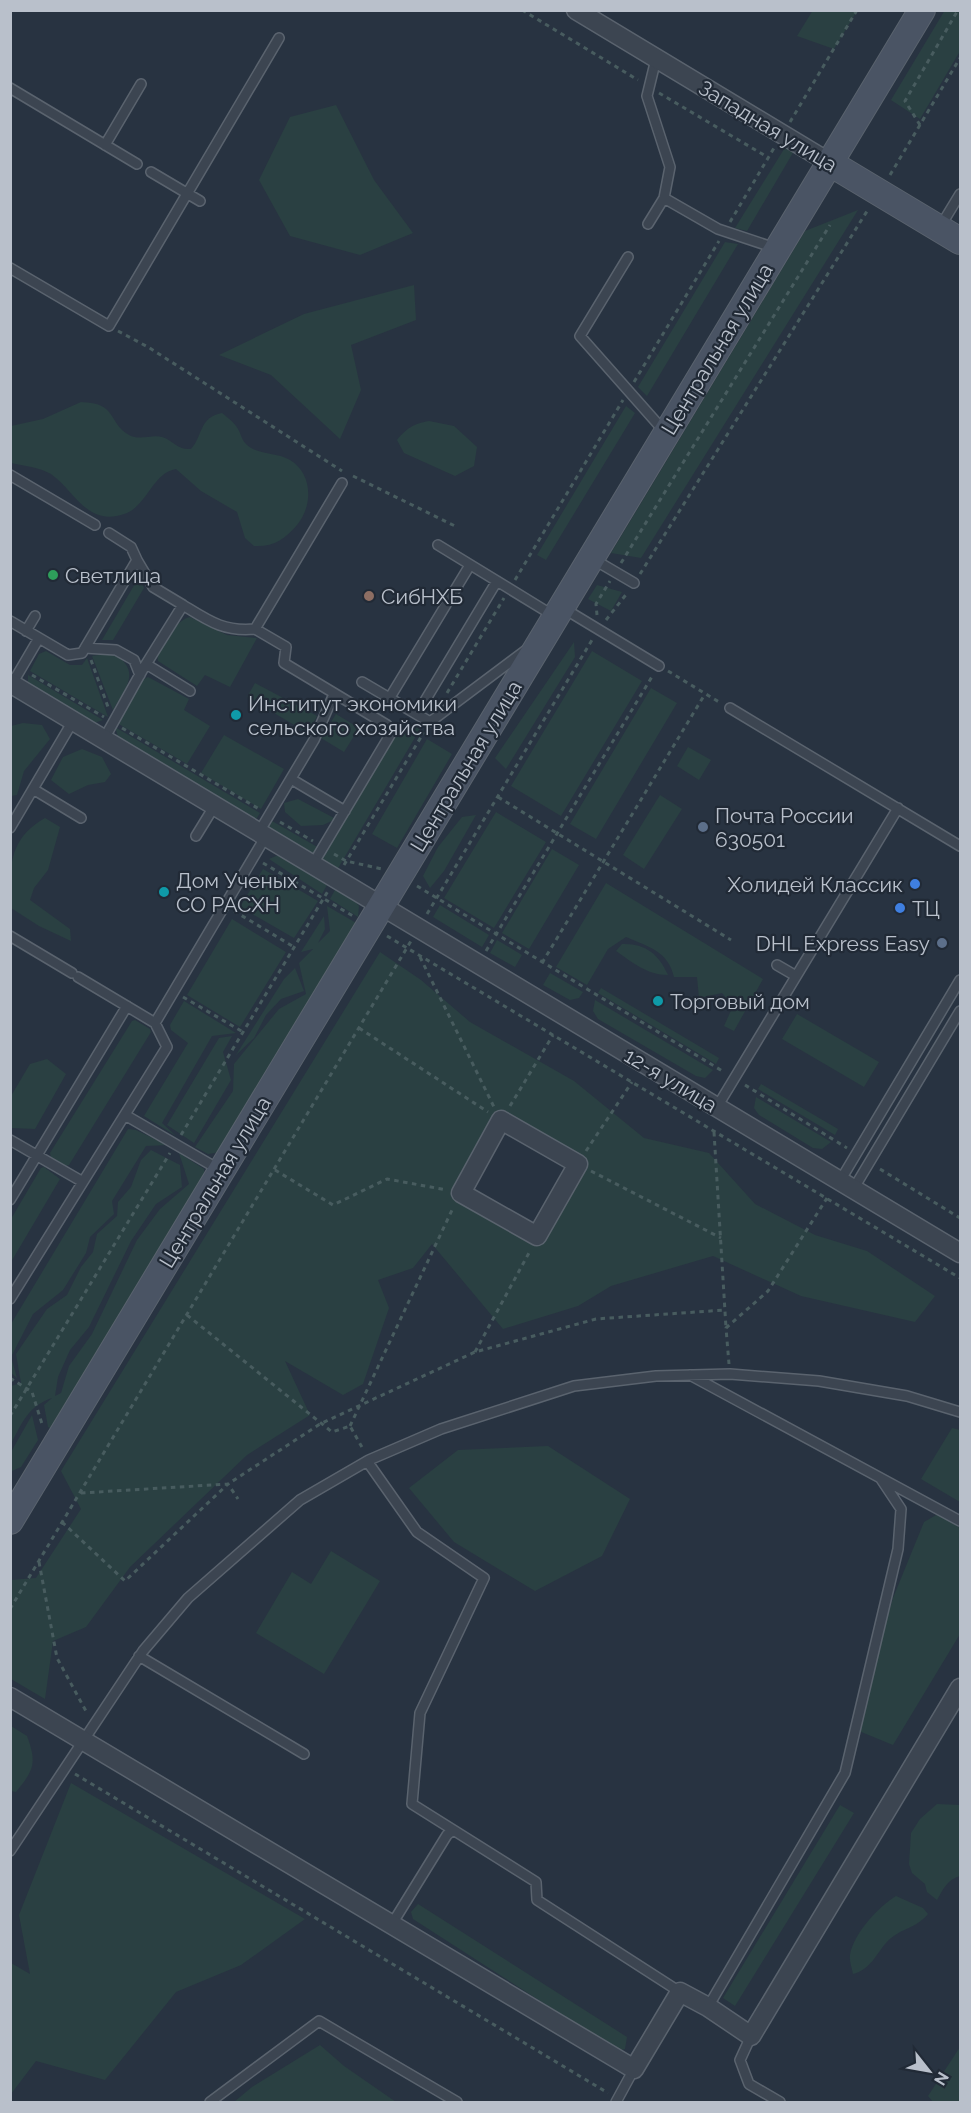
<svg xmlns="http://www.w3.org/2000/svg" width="971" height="2113" viewBox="0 0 971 2113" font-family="Raleway,sans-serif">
  <rect width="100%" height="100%" fill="#283341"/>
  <path fill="#2a4042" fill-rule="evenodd" d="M813,10H857V11L834,49L797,36Z
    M945,10L960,11V51L920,119L891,100Z
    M336,105L374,180L413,233L360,255L290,236L259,180L290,117Z
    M786,146L794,151L747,231L735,228Z
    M858,210L641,558L611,553L805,231Z
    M725,242L738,244L647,396L638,387Z
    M414,285L416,320L351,345L361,390L340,439L271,375L219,355L304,314Z
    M81,402C118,403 107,422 129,435C140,441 152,434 162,437C174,441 177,450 191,449C203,436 199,417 222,413C228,418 234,422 238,429C241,434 242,441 247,445C258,455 277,452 290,460C313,474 313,506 297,525C285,539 274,547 254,546L245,538L237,512L201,491L176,469C152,473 147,507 124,514C87,527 74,490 51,474C39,467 24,466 11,463V426L43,419Z
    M626,406L635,413L546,560L537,555Z
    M429,421L454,426L477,447L474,466L455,476L404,453L397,440C407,428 413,424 429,421Z
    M139,577L144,588L113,640H102Z
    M597,585L622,592L611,611L588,599Z
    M190,617L227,635L257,638L230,687L205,675L197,686L158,661C155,649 177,619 190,617Z
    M574,642L575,657L506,769L495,758Z
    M46,651L70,665H82L87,658L108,717L30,671L39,654Z
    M592,651L642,681L561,816L511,786Z
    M113,653C142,671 126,687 113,710L92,656Z
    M28,675L103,720L94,723L28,685Z
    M148,677L189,699L184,710L210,726L187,764L117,723L141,681Z
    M255,683L317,716L308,733L247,697Z
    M651,688L677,703L596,839L570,824Z
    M336,714L359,728L344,752L321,738Z
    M405,720L420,729L337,870L321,860Z
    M23,723L42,725L50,739L24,771L17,795L11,796V726Z
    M115,727L260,813L255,821L119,740Z
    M224,735L284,769L261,809L201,773Z
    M427,739L452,754L397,848L372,834Z
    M688,747L711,760L699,780L677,766Z
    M82,749L102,757L111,774L105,782L88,785L69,794L51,780L63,757Z
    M660,795L682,809L644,869L623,855Z
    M298,799L336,819L323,825L301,826L285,812L284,803Z
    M496,812L546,842L494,928L444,898Z
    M476,815L444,871L430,888L423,876L438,847L462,817Z
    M45,818L60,827L48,870L34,888L30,900L70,929L71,941L39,926L11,908C10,868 7,840 45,818Z
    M272,821L319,848L314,857L268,829Z
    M552,849L579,865L529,949L502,933Z
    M276,856H284L328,883L322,894L269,859Z
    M263,869L318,901L294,938L240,907Z
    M606,883L763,979L734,1031L724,1026L733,1006L722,993L699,998L697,977H674C668,951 649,947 626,937L608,949L587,985L556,967Z
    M336,888L353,899L359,906L358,917L330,899Z
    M440,905L489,935L482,947L433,917Z
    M327,906L358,924L221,1152L208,1154L195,1147L233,1091L234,1064L279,1009L306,994L299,963L313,949L301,952L324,916L325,929L318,943L330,931Z
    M232,919L286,952L240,1027L187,995Z
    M497,940L522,955L515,967L490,953Z
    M622,944C645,943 659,954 668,975C647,975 632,962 616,951Z
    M380,952L421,980L470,1022L574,1081L644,1138L709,1153L755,1204L815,1235L867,1251L935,1296L915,1322L801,1296L713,1256L611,1286L578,1306L503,1329L432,1244L413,1268L378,1280L389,1308L363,1384L343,1395L285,1361L310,1415L247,1455L130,1567L86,1627L53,1641L45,1699L11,1679V1580L36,1578L81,1509L61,1471ZM501,1121L578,1164L537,1236L461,1193Z
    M295,968L304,991L281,999L266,1015L254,1038L236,1055L284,979Z
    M550,973L583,992L579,998L570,1000L543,985Z
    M601,988L719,1058L716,1064L598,993Z
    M595,1000L713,1070L705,1078L696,1076L598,1019L593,1011Z
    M184,1001L236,1033L212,1036L162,1123L176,1136L144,1116L188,1043L171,1030L170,1025Z
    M797,1014L879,1062L864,1087L782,1039Z
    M135,1020L150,1029L151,1032L69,1165L66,1166L51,1157L50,1153L132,1021Z
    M232,1036L223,1052L231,1080L194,1143L167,1125L219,1038Z
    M47,1059L66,1074L35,1129L12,1128L11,1096L30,1064Z
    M761,1084L838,1129L835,1135L758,1089Z
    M756,1097L831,1142L822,1149L813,1148L759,1115L754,1108Z
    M128,1129L136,1130L167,1145L146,1146L112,1201L114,1214L90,1237L86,1253L63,1290L33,1314L11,1357L17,1378L11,1373V1324Z
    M151,1150L180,1165L182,1187L156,1204L131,1241L89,1327L70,1350L58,1377L55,1396L61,1393L69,1366L92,1334L137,1240L160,1209L189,1184L179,1153L204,1169L205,1180L53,1430L48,1427L44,1405L52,1398C28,1406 22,1423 11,1444V1386L21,1383L16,1354L47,1309L67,1295L81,1267L93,1252L97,1234L117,1216L118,1202L131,1187L141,1160Z
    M44,1167L60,1179L11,1262V1219L41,1168Z
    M32,1415L38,1440L21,1467L12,1471L11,1452Z
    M952,1428L960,1430V1502L921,1479Z
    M548,1446L630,1499L602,1556L535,1591L454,1542L409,1488L458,1450Z
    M938,1514L960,1528V1634L893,1745L854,1729L893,1598L924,1522Z
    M331,1551L380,1581L324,1674L256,1633L292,1572L311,1584Z
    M11,1726L27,1736C37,1763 34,1770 16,1792L11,1791Z
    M71,1783L305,1919L241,1965L176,1992L105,2080L36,2061L11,2094V1963L30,1974L19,1915Z
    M937,1804L960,1805V1876C948,1879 943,1889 937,1900L927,1892L925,1884L912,1873L909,1864L911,1833L920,1819Z
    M840,1805L854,1813L735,2006L723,1998Z
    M896,1896L923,1908L928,1914C918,1927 903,1928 891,1938C877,1950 873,1969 853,1974C852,1968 849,1961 850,1955C854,1933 878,1907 896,1896Z
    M418,1904L627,2037L625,2049L618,2051L413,1919L411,1912Z
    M320,2045L344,2066L396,2102H234L252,2087Z
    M960,2047V2102H933L928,2096Z"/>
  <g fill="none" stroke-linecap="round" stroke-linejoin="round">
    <g stroke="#5a636e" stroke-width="12">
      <path id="lane" d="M656,59L647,96L670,167L664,198
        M10,88L137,164
        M105,145L141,84
        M151,172L200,201
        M648,224L664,198L718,229L775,248
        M940,227L960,194
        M628,257L580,336L664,431
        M10,268L109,326L279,38
        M10,475L95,525
        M438,545L554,616
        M593,559L634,583
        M137,560L153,587L183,605
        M563,608L659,666
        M10,621L39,638L12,684
        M255,629L286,647L284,663L387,725L390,735L313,864
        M26,631L35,616
        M39,638L68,655L82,653L137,560L131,547L109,533
        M85,648L116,650L134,660L140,675
        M146,664L190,691
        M362,682L430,722L526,650
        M389,699L470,565
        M730,708L960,846
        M417,714L497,581
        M104,739L143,669L183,605C209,621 224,632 255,629L342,483
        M291,779L345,811
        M33,789L81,818
        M10,828L73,721
        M259,832L314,740L334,694
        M196,836L215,805
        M10,936L72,973
        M777,965L796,976
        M78,977L155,1023L266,836
        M717,1107L898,808
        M125,1115L220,1170
        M10,1140L83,1182
        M840,1181L960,980
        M854,1188L960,1011
        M10,1200L127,1006
        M10,1299L167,1047L155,1023
        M690,1375L960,1521
        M367,1461L417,1532L484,1578L420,1713L412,1804L536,1882L537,1900L680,1992
        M139,1656L304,1754
        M10,1851L143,1651L188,1598L300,1500L369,1460L441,1429L574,1386L656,1376L730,1374L819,1381L907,1396L960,1412
        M392,1924L447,1835L453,1830
        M708,2007L845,1773L898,1549L901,1509L881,1479
        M751,2036L740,2060L749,2084L780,2102
        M210,2102L319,2021L457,2102
        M616,2102L634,2069"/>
    </g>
    <g stroke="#5a636e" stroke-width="21">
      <path id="street" d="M576,10L830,163
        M10,683L960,1253
        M501,1120L578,1164L537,1236L461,1193Z
        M10,1697L634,2069L680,1992L708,2007L751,2036L960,1688"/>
    </g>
    <g stroke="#5a636e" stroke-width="28">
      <path id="secondary" d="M830,163L960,241
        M10,1521L922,10"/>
    </g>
    <path stroke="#485c5f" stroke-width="3" stroke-dasharray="4.5 4.5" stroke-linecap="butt" d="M522,10L638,80
      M659,93L769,158
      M790,122L857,10
      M920,125L905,101L958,10
      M890,175L960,58
      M730,222L774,148
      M118,331L148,347L342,471
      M634,382L719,241
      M353,476L455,526
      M621,563L830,225
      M640,574L869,208
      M515,580L623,400
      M597,615L596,604L610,581
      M606,620L628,592
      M91,660L108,707
      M668,671L719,702
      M32,675L104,717
      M447,693L504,598
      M122,728L259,809
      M498,797L731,940
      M280,822L313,841
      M334,854L346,861L382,869
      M263,863L353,916
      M344,865L424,732
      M417,886L724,1072
      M234,911L294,947
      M427,914L592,640
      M387,936L960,1278
      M486,951L653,675
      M420,957L494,1107
      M542,963L705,694
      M183,997L243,1032
      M359,1028L488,1112
      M745,1085L847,1148
      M510,1106L553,1035
      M714,1132L726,1328
      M181,1135L328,891
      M586,1151L632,1082
      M880,1169L960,1218
      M275,1170L333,1205L387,1179L447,1190
      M591,1171L721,1238
      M187,1315L332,1432L350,1426L363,1449
      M475,1352L530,1251
      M729,1364L726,1328L768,1291L827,1198
      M10,1378L32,1392L43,1427
      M10,1416L170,1153
      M350,1426L453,1208
      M81,1493L228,1484L320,1424L475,1352L596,1319L725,1310
      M62,1522L125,1581L228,1484L238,1499
      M39,1562L57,1658L87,1713
      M10,1609L411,941
      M75,1774L608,2093"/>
    <use href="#lane" stroke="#3c4551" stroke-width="9"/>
    <use href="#street" stroke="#3c4551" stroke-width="18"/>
    <use href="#secondary" stroke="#4a5464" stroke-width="26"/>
  </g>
  <circle fill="#2e9e5b" stroke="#212a36" stroke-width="2" cx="53" cy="575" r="6"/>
  <circle fill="#8d6e63" stroke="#212a36" stroke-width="2" cx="369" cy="596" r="6"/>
  <g fill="#0f9aa8" stroke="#212a36" stroke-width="2">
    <circle cx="236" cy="715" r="6"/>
    <circle cx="164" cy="892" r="6"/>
    <circle cx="658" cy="1001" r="6"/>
  </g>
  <g fill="#5c6f8a" stroke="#212a36" stroke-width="2">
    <circle cx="703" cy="827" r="6"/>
    <circle cx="942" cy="943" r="6"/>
  </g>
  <g fill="#3f7fe0" stroke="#212a36" stroke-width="2">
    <circle cx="915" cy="884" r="6"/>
    <circle cx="900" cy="908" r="6"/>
  </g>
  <g text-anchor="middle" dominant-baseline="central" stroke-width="4.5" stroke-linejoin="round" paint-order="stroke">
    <g font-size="21" fill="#b9c0cb" stroke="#212a36">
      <text transform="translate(768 126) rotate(31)">Западная улица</text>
      <text transform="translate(717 349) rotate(-59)">Центральная улица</text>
      <text transform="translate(466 766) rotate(-59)">Центральная улица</text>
      <text transform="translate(671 1080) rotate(31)">12-я улица</text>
      <text transform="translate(215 1182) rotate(-59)">Центральная улица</text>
    </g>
    <g font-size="21" fill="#b9c0cb" stroke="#212a36" text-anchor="start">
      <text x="65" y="575">Светлица</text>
      <text x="381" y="596">СибНХБ</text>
      <text x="248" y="703">Институт экономики<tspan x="248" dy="24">сельского хозяйства</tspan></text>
      <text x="715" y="815">Почта России<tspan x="715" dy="24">630501</tspan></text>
      <text x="176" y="880">Дом Ученых<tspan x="176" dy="24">СО РАСХН</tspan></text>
      <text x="903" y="884" text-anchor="end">Холидей Классик</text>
      <text x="912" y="908">ТЦ</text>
      <text x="930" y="943" text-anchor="end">DHL Express Easy</text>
      <text x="670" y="1001">Торговый дом</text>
    </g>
  </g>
  <rect width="971" height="2113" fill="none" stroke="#b9c0cb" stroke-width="24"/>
  <g transform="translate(929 2071) rotate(121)" stroke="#212a36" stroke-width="4.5" paint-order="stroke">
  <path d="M0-4.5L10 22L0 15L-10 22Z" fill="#b9c0cb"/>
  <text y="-9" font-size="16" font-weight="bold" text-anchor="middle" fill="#b9c0cb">N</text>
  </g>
</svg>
